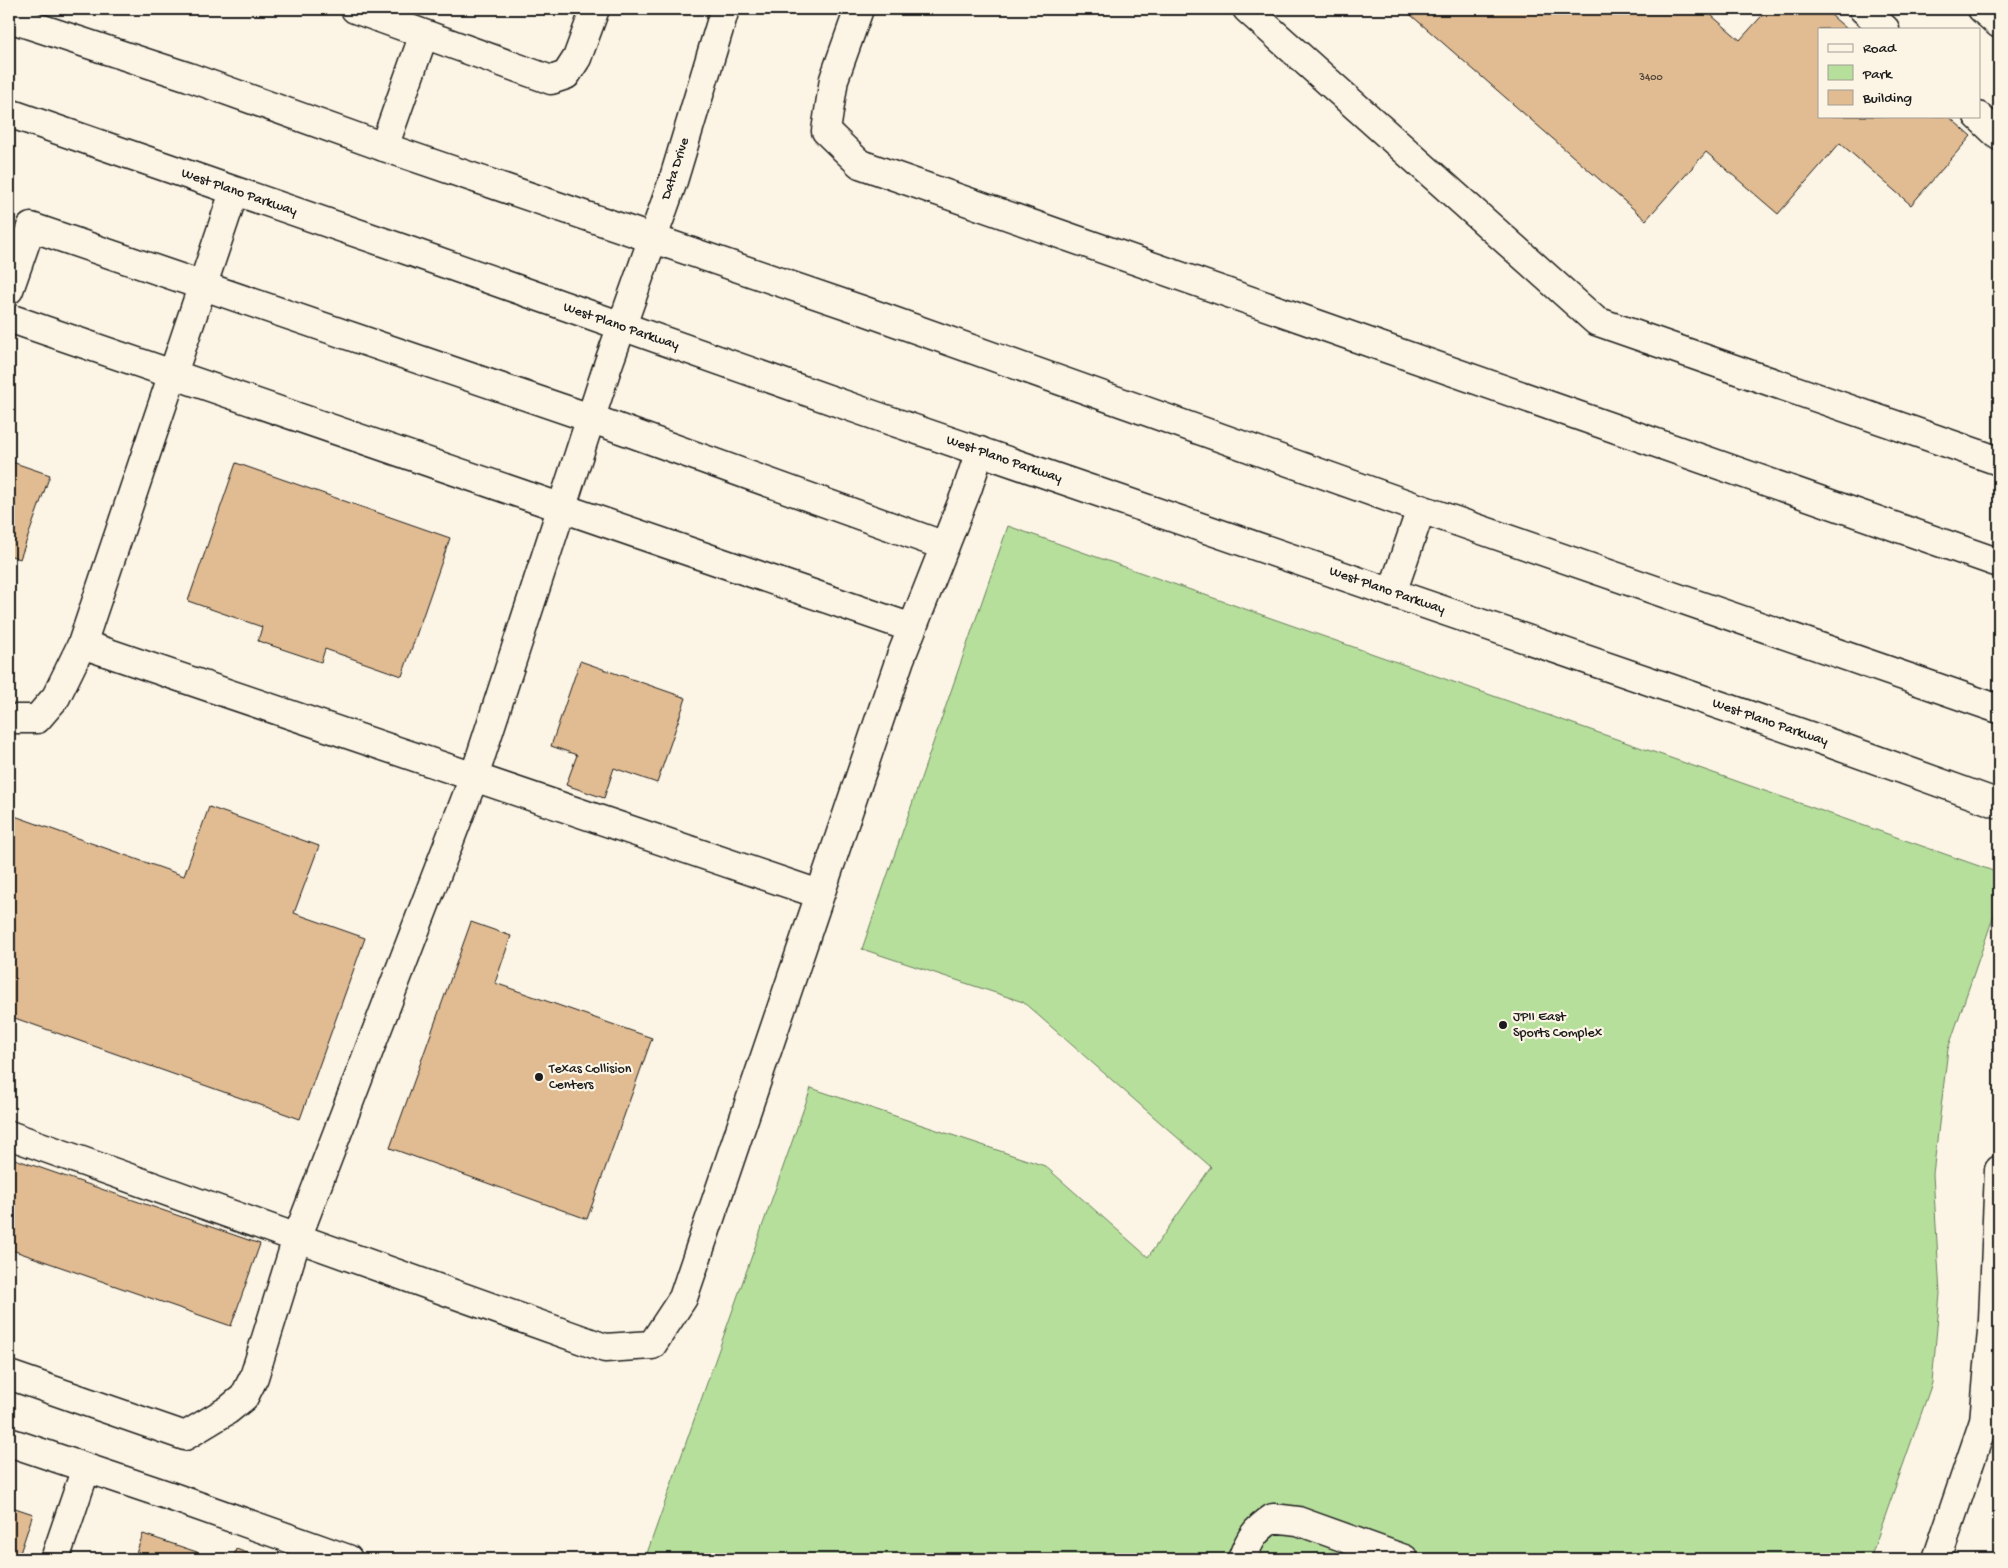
<svg xmlns="http://www.w3.org/2000/svg" width="2008" height="1568" viewBox="0 0 2008 1568" font-family="'Gochi Hand',sans-serif">
  <rect width="100%" height="100%" fill="#fcf5e5"/>
  <filter id="ink" filterUnits="userSpaceOnUse"><feTurbulence type="fractalNoise" baseFrequency=".02" numOctaves="2"/><feDisplacementMap in="SourceGraphic" scale="10" xChannelSelector="R" yChannelSelector="G"/><feConvolveMatrix kernelMatrix="1 2 1 2 8 2 1 2 1" color-interpolation-filters="sRGB"/></filter>
  <g filter="url(#ink)">
    <path fill="#b6df9c" stroke="#697e5c" d="M1008,526L1999,873V900L1948,1049L1933,1174L1940,1294L1932,1383L1870,1559H645L811,1088L1045,1166L1148,1257L1211,1167L1023,1002L862,949Z"/>
    <path fill="#e1bc92" stroke="#1c1c1c" d="M1404,9H1704L1740,40L1768,9H1824L1847,29H1819V116H1948L1971,136L1911,205L1840,143L1778,214L1706,152L1646,220Z
      M9,461L50,475L20,559L9,555Z
      M236,463L450,538L402,676L325,649L321,662L258,641L262,627L188,601Z
      M580,661L686,698L657,783L614,768L604,798L566,785L577,755L551,746Z
      M209,807L319,846L294,913L365,938L300,1119L9,1016V814L184,876Z
      M471,922L511,936L495,983L652,1038L587,1219L390,1148Z
      M9,1157L260,1244L231,1326L9,1249Z
      M9,1506L33,1514L18,1559H9Z
      M143,1534L197,1552L195,1559H134Z
      M236,1549L264,1559H233Z"/>
    <g fill="none" stroke-linecap="round" stroke-linejoin="round">
      <g stroke="#1c1c1c" stroke-width="31">
        <path id="minor" d="M355,9L551,80L566,75L577,58L595,9
          M859,9L834,79L826,131L860,164L1999,563
          M1247,9L1596,321L1999,461
          M1863,9L1885,29
          M1982,9L1999,24
          M1978,116L1999,136
          M384,147L424,34
          M9,290L31,227L590,418L945,546
          M9,318L912,628
          M82,644L234,192
          M9,719H37L56,697L82,644L819,894
          M9,1135L605,1348L652,1345L683,1298L900,659L967,490L980,451
          M9,1375L185,1436L228,1410L244,1397L254,1377L297,1238L474,777L608,365L673,181L725,9
          M9,1442L170,1496L348,1559
          M55,1559L86,1468
          M1242,1559C1250,1538 1255,1530 1273,1518L1298,1521L1404,1559
          M1937,1559L1984,1421L1993,1320L1999,1170"/>
      </g>
      <g stroke="#1c1c1c" stroke-width="31">
        <path id="major" d="M9,18L189,77L384,147L862,310L1421,509L1999,709
          M9,113L415,253L865,412L1824,741L1999,804
          M1392,593L1421,509"/>
      </g>
      <use href="#minor" stroke="#fcf5e5" stroke-width="28"/>
      <use href="#major" stroke="#fcf5e5" stroke-width="28"/>
    </g>
  </g>
  <g fill="#1c1c1c" stroke="#fcf5e5" stroke-width="2">
    <circle cx="1503" cy="1025" r="5"/>
    <circle cx="539" cy="1077" r="5"/>
  </g>
  <g text-anchor="middle" dominant-baseline="central" stroke-width="4.5" stroke-linejoin="round" paint-order="stroke">
    <g font-size="11" fill="#4d443a">
      <text x="1651" y="78">3400</text>
    </g>
    <g font-size="14" fill="#1c1c1c" stroke="#fcf5e5">
      <text transform="translate(676 169) rotate(-72)">Data Drive</text>
      <text transform="translate(239 193) rotate(19)">West Plano Parkway</text>
      <text transform="translate(621 327) rotate(19)">West Plano Parkway</text>
      <text transform="translate(1004 460) rotate(19)">West Plano Parkway</text>
      <text transform="translate(1387 591) rotate(19)">West Plano Parkway</text>
      <text transform="translate(1770 723) rotate(19)">West Plano Parkway</text>
    </g>
    <g font-size="14" fill="#1c1c1c" stroke="#fcf5e5" text-anchor="start">
      <text x="1513" y="1017">JPII East<tspan x="1513" dy="16">Sports Complex</tspan></text>
      <text x="549" y="1069">Texas Collision<tspan x="549" dy="16">Centers</tspan></text>
    </g>
  </g>
  <rect width="2008" height="1568" fill="none" stroke="#fcf5e5" stroke-width="30"/>
  <rect x="15" y="15" width="1978" height="1538" fill="none" stroke="#1c1c1c" stroke-width="2" filter="url(#ink)"/>
  <rect x="1818" y="28" width="162" height="90" fill="#fcf5e5" stroke="#a29e95"/>
  <rect x="1828" y="44" width="25" height="8" fill="#fcf5e5" stroke="#a29e95"/>
  <text x="1863" y="52" font-size="15" fill="#1c1c1c">Road</text>
  <rect x="1828" y="65" width="25" height="15" fill="#b6df9c" stroke="#a29e95"/>
  <text x="1863" y="78" font-size="15" fill="#1c1c1c">Park</text>
  <rect x="1828" y="90" width="25" height="15" fill="#e1bc92" stroke="#a29e95"/>
  <text x="1863" y="102" font-size="15" fill="#1c1c1c">Building</text>
</svg>
